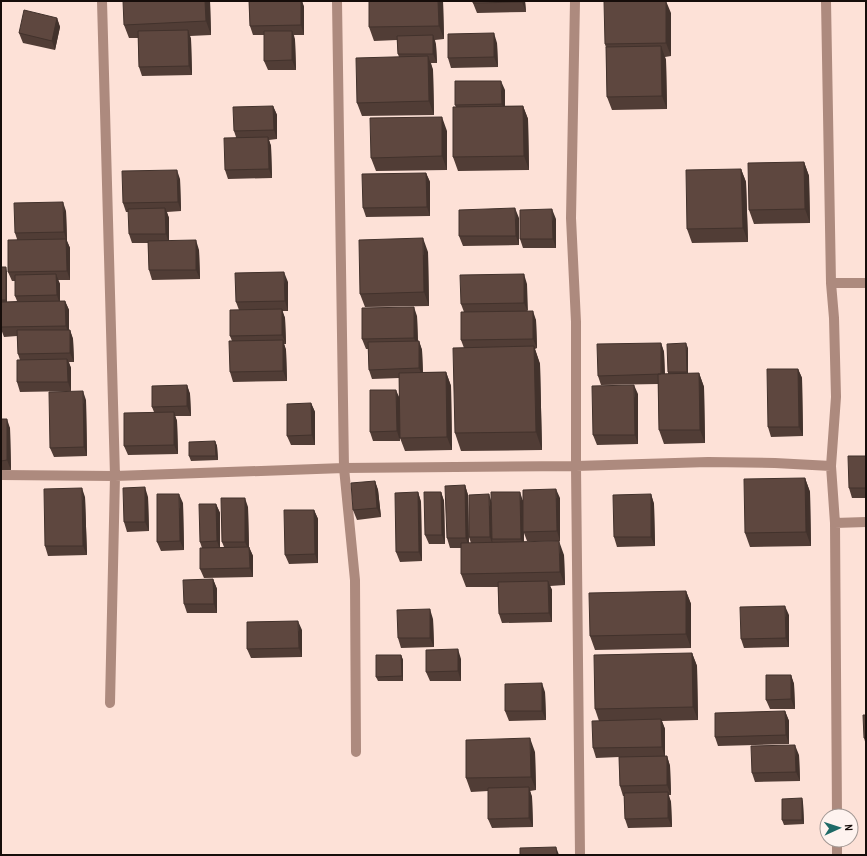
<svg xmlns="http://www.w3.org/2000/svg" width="867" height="856" viewBox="0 0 867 856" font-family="'Archivo Narrow',sans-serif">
  <rect width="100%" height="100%" fill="#fde1d7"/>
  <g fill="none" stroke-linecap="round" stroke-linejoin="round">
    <path stroke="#ad8a7e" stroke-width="10" d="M102,1L115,476L110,703
      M337,1L344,468L355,580L356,752
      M575,1L571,218L576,322V466L580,855
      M826,1L831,283
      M1,475L115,476L344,468L576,466L708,462L775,463L831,466
      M835,523L866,522
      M837,816L835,523L831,466L836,397L834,318L831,283H866
      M837,840V855"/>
  </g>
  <path fill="#513d36" d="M210,1L211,35L190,36L191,39L192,75L142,76L139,67L138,38H129L124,25Z
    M249,1H302L304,7V35H294L295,40L296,70H268L264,61V35H253L250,26Z
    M443,1L444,39L435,40L436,45L437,63H431L433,70L434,115L362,116L357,103L399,57L398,54L397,40L374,41L369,27Z
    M525,1L526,12L477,13L473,3Z
    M671,13V56L665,57L666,60L667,109L612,110L607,97L606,48L605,44Z
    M57,18L60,27L55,50L23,43L19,33Z
    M497,43L498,67L451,68L448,58Z
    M505,90V106H523L528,119L529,170L458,171L453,157L456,107L455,105Z
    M273,106L277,115V139L269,140L271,146L272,178L228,179L225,170L236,137L234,131Z
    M447,131V170L376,171L371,158Z
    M804,162L809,176L810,223L754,224L749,210Z
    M741,169L746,182L748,242L692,243L687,229Z
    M426,173L430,182V216L366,217L363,208Z
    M180,179L181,211L167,212L169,218V241L199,250L200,279L152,280L149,270L148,243H132L129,234V212H126L123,203Z
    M66,211L67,241L70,248V280H58L60,284V301H65L69,310V330H70L73,339L74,362H69L71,368V391L20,392L17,382L20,360L18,354L17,336L4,337L1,329V267L7,272V302L17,301L15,296V281H12L8,272L17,239L15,233Z
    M519,218V245L463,246L459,236Z
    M556,219V248H523L520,239Z
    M428,252L429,306L365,307L360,294Z
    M288,282V311H282L285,318L286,344H284L286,350L287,381L233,382L230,372L232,341L230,336L239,310L236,302Z
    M527,284V311L536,320L537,348L535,349L540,364L542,450L461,451L455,433L464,348L461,340L464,312L461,304Z
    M417,316L418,341H419L422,350L423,372H446L451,386L452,450L405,451L400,438L399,378L372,379L369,370L368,349H366L362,339Z
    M661,343L664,352L665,374H668V372L688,348V374L699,373L704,387L705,443L664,444L659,430L658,384L601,385L598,376Z
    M798,369L802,378L803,436L771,437L768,427Z
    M187,385L190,394L191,416H175L177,421L178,454L128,455L124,446L154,412L152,407Z
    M396,390L400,441H373L370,432Z
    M638,394V444L597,445L593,435Z
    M86,400L87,456L54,457L50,448Z
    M311,403L315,412V445H291L287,436Z
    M1,419L10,428L11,470H1Z
    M215,441L217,446L218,460L191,461L189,456Z
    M866,456V498H852L849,488Z
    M805,478L810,492L811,546L750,547L745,533Z
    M375,481L378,490L381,517L357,520L353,510Z
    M465,485L468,495L469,543H471L469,537L492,502L560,498V541H527L524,533V542L564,555L565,585L550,586L552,590V622L502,623L499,614L498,587H466L461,574V548H450L447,538Z
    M418,492L421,502L422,561L400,562L396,552Z
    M441,492L444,501L445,544H429L425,535Z
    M651,494L654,504L655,546L617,547L614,537Z
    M85,497L87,555L48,556L45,546Z
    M148,497L149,531L127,532L124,522Z
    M183,503L184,550L161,551L157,542Z
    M216,504L220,513V547H224L222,542L248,507L249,547L253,556V577L204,578L200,569L202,548L200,542Z
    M314,510L318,519V563L289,564L285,555Z
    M213,579L217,589V613H187L184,604Z
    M686,591L691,604V648L595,650L590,636Z
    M789,615V647L744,648L741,639Z
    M433,619L434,647L401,648L398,638Z
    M302,630V657L251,658L247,649Z
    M692,653L697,666L698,720L662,721L665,729V756H667L670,766L671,795H668L671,802L672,827L628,828L625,819L624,796H623L620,786L619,757L596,758L593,748L599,721L595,709Z
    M401,655L403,660V681H378L376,677Z
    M461,659V681H430L426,672Z
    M791,675L794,684L795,709H770L766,700Z
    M545,692L546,720L509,721L505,711Z
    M785,711L789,721V744L718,746L715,737Z
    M866,715V745L864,738Z
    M535,752L536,790L530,791L532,797L533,827L492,828L488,819V791L471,792L466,778Z
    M799,755L800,781L755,782L752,773Z
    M802,798L803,803L804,824L784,825L782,820Z"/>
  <path fill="#42322c" d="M205,1H210L211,35L206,21Z
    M301,1H302L304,7V35L301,25Z
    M438,1H443L444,39L439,26Z
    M522,1H525L526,12L522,2Z
    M666,1L671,13V56L666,43Z
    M57,18L60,27L55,50L52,41Z
    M188,30L191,39L192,75L189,66Z
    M292,31L295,40L296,70L292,60Z
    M494,33L497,43L498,67L494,57Z
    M433,35L436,45L437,63L433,54Z
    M661,46L666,60L667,109L662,96Z
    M428,56L433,70L434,115L429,101Z
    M501,81L505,90V113L502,104Z
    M273,106L277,115V139L274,130Z
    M523,106L528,119L529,170L524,156Z
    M442,117L447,131V170L442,156Z
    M268,137L271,146L272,178L269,169Z
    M804,162L809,176L810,223L805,209Z
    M741,169L746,182L748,242L743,228Z
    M177,170L180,179L181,211L178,202Z
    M426,173L430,182V216L427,207Z
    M63,202L66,211L67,241L70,248V280L67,271L66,239L64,232Z
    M165,208L169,218V243L166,234Z
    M515,208L519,218V245L516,236Z
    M552,209L556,219V248L553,239Z
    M423,238L428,252L429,306L424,292Z
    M196,240L199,250L200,279L196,270Z
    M6,267L7,272V304L6,300Z
    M284,272L288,282V311L285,301Z
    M56,274L60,284V305L57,295Z
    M524,274L527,284L528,312L524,303Z
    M65,301L69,310V335L66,326Z
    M414,307L417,316L418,348L414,338Z
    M282,309L285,318L286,344L282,335Z
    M533,311L536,320L537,348L533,339Z
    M70,330L73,339L74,362L70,353Z
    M283,340L286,350L287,381L283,371Z
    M419,341L422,350L423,378L419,368Z
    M661,343L664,352L665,384L662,375Z
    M686,343L688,348V377L687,372Z
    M534,346L540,364L542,450L536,432Z
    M67,359L71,368V391L68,382Z
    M798,369L802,378L803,436L799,427Z
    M446,372L451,386L452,450L447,437Z
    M699,373L704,387L705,443L700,430Z
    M187,385L190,394L191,416L187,406Z
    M634,385L638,394V444L635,435Z
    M396,390L400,399V441L397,431Z
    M83,391L86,400L87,456L84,447Z
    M311,403L315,412V445L312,435Z
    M174,412L177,421L178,454L174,445Z
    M7,419L10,428L11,470L7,460Z
    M215,441L217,446L218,460L216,456Z
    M805,478L810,492L811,546L806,532Z
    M375,481L378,490L381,517L377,508Z
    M465,485L468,495L469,548L466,538Z
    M145,487L148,497L149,531L145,522Z
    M82,488L85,497L87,555L83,546Z
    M556,489L560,498V541L557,531Z
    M418,492L421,502L422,561L419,552Z
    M441,492L444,501L445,544L442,535Z
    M520,492L523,501L524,548L521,539Z
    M179,494L183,503L184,550L180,541Z
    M489,494L492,503V539L493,546L490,537Z
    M651,494L654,504L655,546L651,537Z
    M245,498L248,507L249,551L245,542Z
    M216,504L220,513V550L217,541Z
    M314,510L318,519V563L315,554Z
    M559,541L564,555L565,585L560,572Z
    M249,547L253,556V577L250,568Z
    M213,579L217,589V613L214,604Z
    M548,581L552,590V622L549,613Z
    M686,591L691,604V648L686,634Z
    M785,606L789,615V647L786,638Z
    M430,609L433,619L434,647L430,638Z
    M298,621L302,630V657L299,648Z
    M458,649L461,659V681L458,671Z
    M692,653L697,666L698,720L693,707Z
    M401,655L403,660V681L402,676Z
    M791,675L794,684L795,709L791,699Z
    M542,683L545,692L546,720L542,711Z
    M785,711L789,721V744L786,735Z
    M661,719L665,729V757L662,747Z
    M530,738L535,752L536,790L531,777Z
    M795,745L799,755L800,781L796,772Z
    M667,756L670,766L671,795L667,785Z
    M529,787L532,797L533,827L529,818Z
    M668,792L671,802L672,827L668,818Z
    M802,798L803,803L804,824L802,820Z
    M556,847L559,855H557Z"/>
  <path fill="#5e473f" stroke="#42322c" d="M123,1H205L206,21L124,25Z
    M249,1H301V25L250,26Z
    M369,1H438L439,26L369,27Z
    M473,1H522V2L473,3Z
    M604,1H666V43L605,44Z
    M24,10L57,18L52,41L19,33Z
    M188,30L189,66L139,67L138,31Z
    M264,31H292V60L264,61Z
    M494,33V57L448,58V34Z
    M433,35V54H398L397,36Z
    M661,46L662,96L607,97L606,47Z
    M428,56L429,101L357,103L356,58Z
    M455,81H501L502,104L455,105Z
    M273,106L274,130L234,131L233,107Z
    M523,106L524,156L453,157V107Z
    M442,117V156L371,158L370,118Z
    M268,137L269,169L225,170L224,138Z
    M804,162L805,209L749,210L748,163Z
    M741,169L743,228L687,229L686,170Z
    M177,170L178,202L123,203L122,171Z
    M426,173L427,207L363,208L362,174Z
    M63,202L64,232L15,233L14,203Z
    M165,208L166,234H129L128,209Z
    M515,208L516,236H459V210Z
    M552,209L553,239H520V210Z
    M423,238L424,292L360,294L359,240Z
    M66,239L67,271L8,272V240Z
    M196,240V270H149L148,241Z
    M1,267H6V300H1Z
    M284,272L285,301L236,302L235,273Z
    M56,274L57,295L15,296V275Z
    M524,274V303L461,304L460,275Z
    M65,301L66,326L1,327V302Z
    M414,307V338L362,339V308Z
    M282,309V335L230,336V310Z
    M533,311V339L461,340V312Z
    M17,330H70V353L18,354Z
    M283,340V371L230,372L229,341Z
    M419,341V368L369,370L368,342Z
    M661,343V374L598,376L597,344Z
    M686,343L687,372H668L667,344Z
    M534,346L536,432L455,433L453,348Z
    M67,359L68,382H17V360Z
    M767,369H798L799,427H768Z
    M446,372L447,437L400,438L399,373Z
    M699,373L700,430H659L658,374Z
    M187,385V406L152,407V386Z
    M634,385L635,435H593L592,386Z
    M370,390H396L397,431L370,432Z
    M83,391L84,447L50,448L49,392Z
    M311,403L312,435L287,436V404Z
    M174,412V445L124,446V413Z
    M1,419H7V460L1,461Z
    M215,441L216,456H189V442Z
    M848,456H866V488H849Z
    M805,478L806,532L745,533L744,479Z
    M375,481L377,508L353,510L351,483Z
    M465,485L466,538H447L445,486Z
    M145,487V522H124L123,488Z
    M82,488L83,546H45L44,489Z
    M556,489L557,531L523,532V490Z
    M418,492L419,552H396L395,493Z
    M424,492H441L442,535H425Z
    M491,492H520L521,539H492Z
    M157,494H179L180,541L157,542Z
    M489,494L490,537H469V495Z
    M651,494V537H614L613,495Z
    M221,498H245V542H222Z
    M199,504H216L217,541L200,542Z
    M284,510H314L315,554L285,555Z
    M559,541L560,572L461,574V543Z
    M249,547L250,568L200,569V548Z
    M213,579L214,604H184L183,580Z
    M548,581L549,613L499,614L498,582Z
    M686,591V634L590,636L589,593Z
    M785,606L786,638L741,639L740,607Z
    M430,609V638H398L397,610Z
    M298,621L299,648L247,649V622Z
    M458,649V671L426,672V650Z
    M692,653L693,707L595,709L594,655Z
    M376,655H401L402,676L376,677Z
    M766,675H791V699L766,700Z
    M542,683V711H505V684Z
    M785,711L786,735L715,737V713Z
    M863,715H866V738H864Z
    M661,719L662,747L593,748L592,721Z
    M530,738L531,777L466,778V740Z
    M795,745L796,772L752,773L751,746Z
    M667,756V785L620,786L619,757Z
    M529,787V818L488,819V788Z
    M668,792V818L625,819L624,793Z
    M802,798V820H782V799Z
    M556,847L557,855H520V848Z"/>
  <rect width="867" height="856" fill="none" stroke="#160d0a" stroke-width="4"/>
  <g transform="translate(839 828) rotate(87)"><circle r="19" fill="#fef3ef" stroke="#a19793"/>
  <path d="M0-3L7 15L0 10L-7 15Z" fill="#1e6a67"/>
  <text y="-6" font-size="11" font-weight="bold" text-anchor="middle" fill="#160d0a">N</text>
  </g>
</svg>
